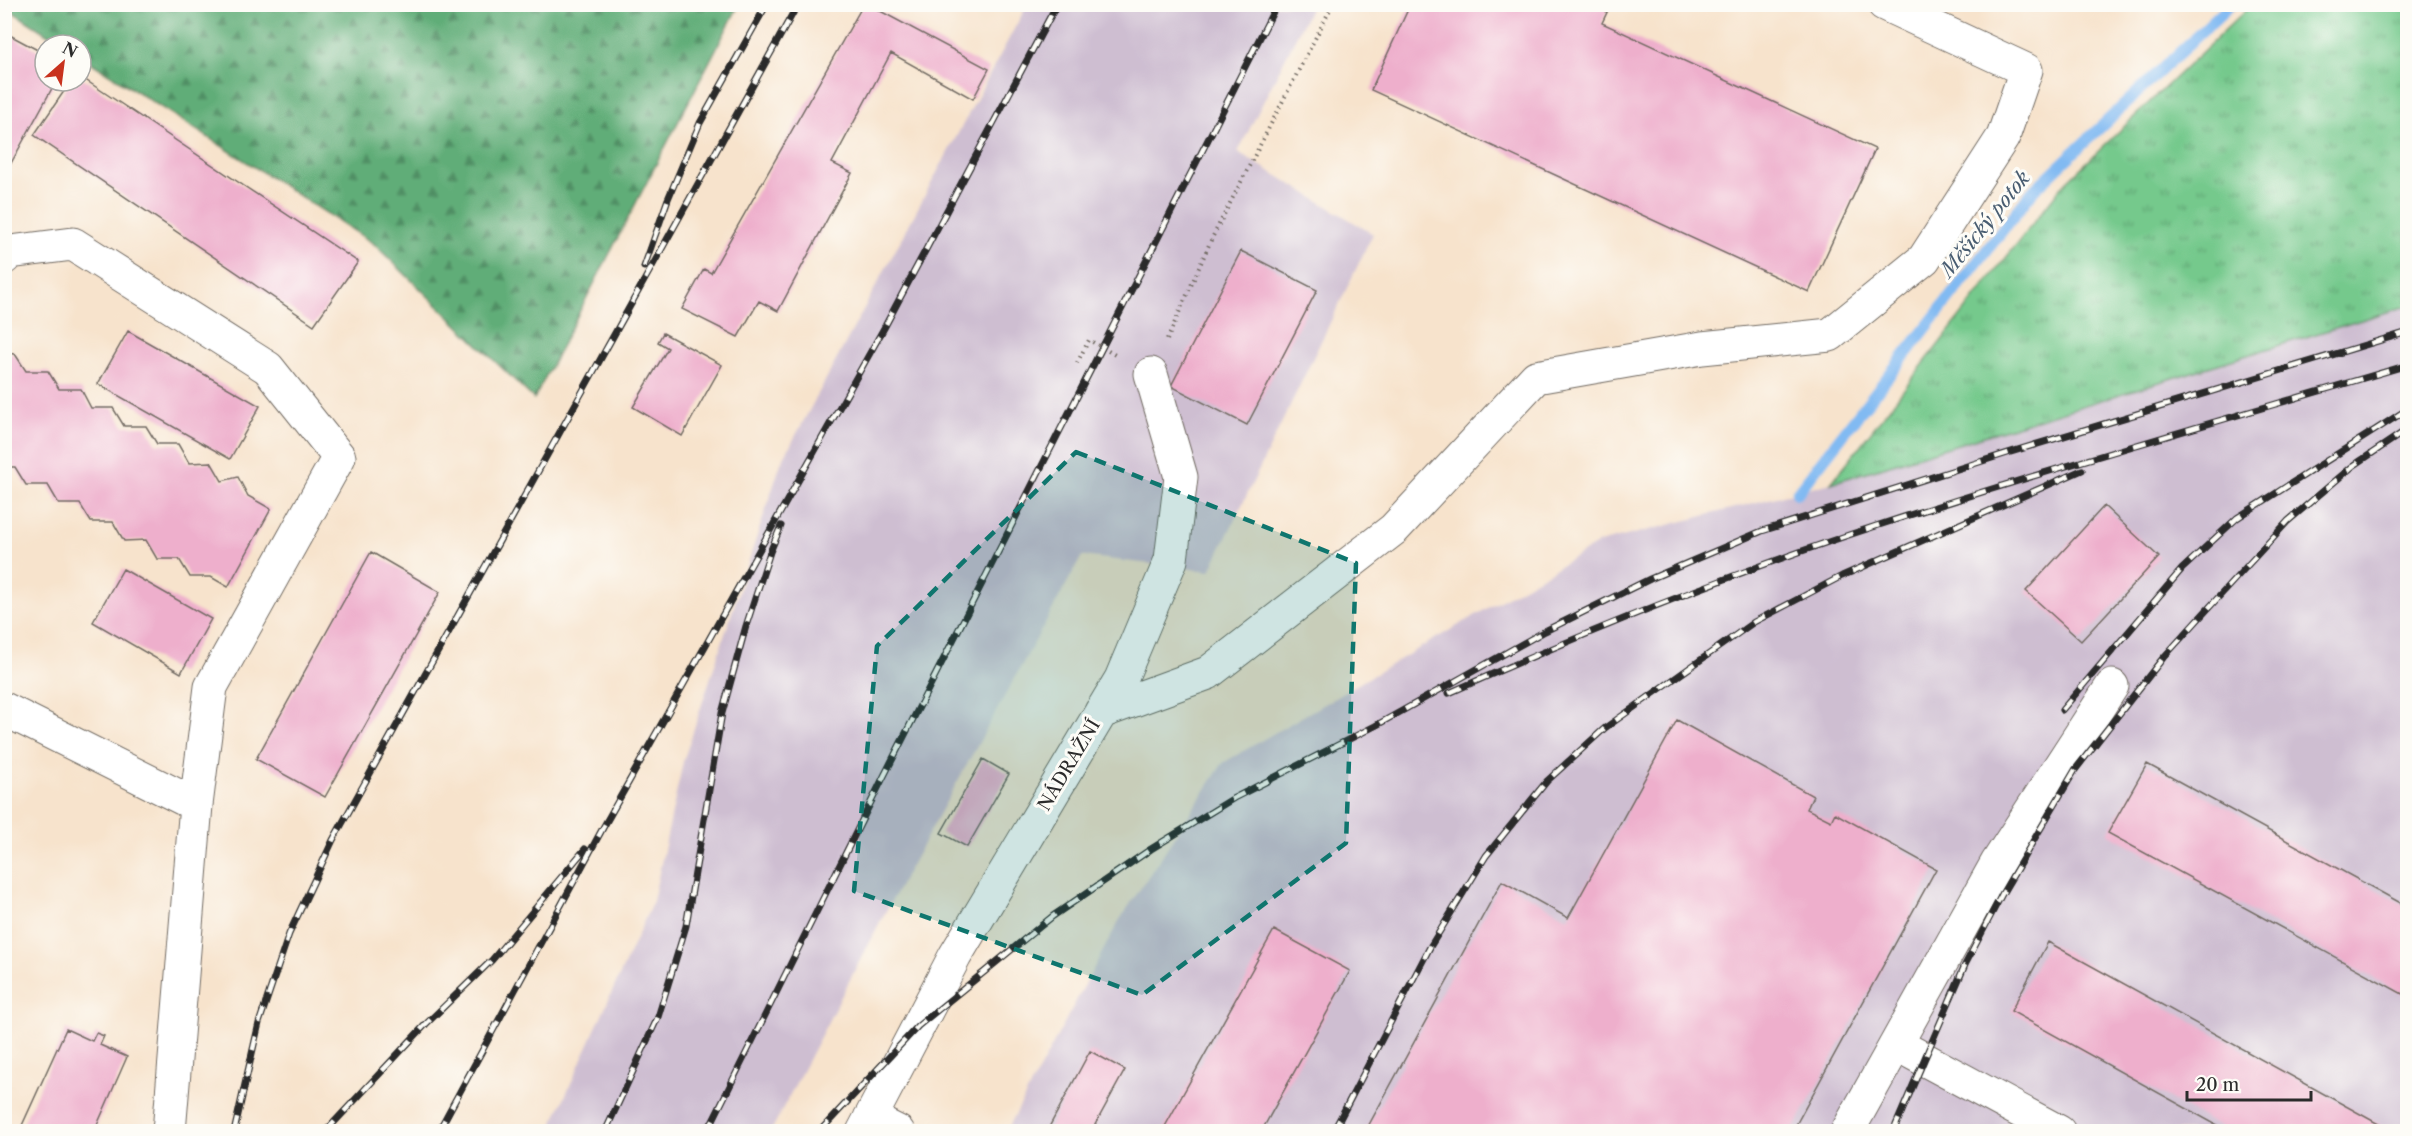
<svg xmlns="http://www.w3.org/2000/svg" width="2412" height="1136" viewBox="0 0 2412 1136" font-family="'Libre Caslon Text',serif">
  <defs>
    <pattern id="grass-tufts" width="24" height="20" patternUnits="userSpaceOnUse" patternTransform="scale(1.5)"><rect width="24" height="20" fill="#75c98c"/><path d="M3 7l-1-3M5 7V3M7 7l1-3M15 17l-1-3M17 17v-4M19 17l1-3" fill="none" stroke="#60a373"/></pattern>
    <pattern id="forest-firs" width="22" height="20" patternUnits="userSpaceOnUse" patternTransform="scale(1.5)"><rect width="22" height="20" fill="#60ad78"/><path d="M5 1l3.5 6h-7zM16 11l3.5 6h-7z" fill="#4f8d63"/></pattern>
  </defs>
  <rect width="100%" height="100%" fill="#fdfcf7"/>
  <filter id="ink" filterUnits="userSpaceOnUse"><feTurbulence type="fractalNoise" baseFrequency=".0167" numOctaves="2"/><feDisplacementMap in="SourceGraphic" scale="12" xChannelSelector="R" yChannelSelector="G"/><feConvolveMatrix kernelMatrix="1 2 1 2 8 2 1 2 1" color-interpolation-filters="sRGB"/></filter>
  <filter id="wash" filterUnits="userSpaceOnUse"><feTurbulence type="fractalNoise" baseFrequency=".008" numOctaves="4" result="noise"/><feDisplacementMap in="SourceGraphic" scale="24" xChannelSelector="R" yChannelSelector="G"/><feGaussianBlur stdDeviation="1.35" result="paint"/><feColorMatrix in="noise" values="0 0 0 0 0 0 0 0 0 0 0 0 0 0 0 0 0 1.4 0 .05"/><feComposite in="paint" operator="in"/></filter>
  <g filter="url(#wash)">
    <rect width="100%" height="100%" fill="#f7e3cc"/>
    <path fill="#cebed1" d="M1027,5H1312L1238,152L1373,234L1210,571L1082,556L881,920L771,1131L549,1132L653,901L683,762L781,463Z
      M2407,306V1131L1006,1132L1119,921L1223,763L1599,543L1831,483Z"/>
    <path fill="url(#grass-tufts)" stroke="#507a5c" stroke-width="1.5" d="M2251,5H2407V306L1831,483L2061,187Z"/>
    <path fill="url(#forest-firs)" stroke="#466c52" stroke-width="1.5" d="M6,4H739V5L534,399L373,243L81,56V45H64L5,7Z"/>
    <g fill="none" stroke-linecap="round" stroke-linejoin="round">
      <path stroke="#81baf2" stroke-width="12" d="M1797,493L2033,191L2231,4"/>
    </g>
    <g id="blocks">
      <path fill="#eeafcc" d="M1611,4L1602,23L1875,149L1809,292L1371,90L1410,5Z
        M863,5H869L989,69L973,99L891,53L832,163L852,173L778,311L759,301L738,337L682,309L704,269L711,273Z
        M4,32L45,54V81H56L4,176Z
        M81,77L358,262L314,325L34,135L71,81H81Z
        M1241,251L1317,290L1247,425L1171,386Z
        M128,331L260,406L230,459L98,384Z
        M663,333L722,365L682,436L633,407L668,348L658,342Z
        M4,353L15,354L26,371H48L59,389H81L91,408H113L124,426H146L157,444H178L189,463L211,462L222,481L238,477L248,496L271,509L228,587L211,577H190L179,559H157L146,540L124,541L113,522H91L80,504H59L48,485H26L15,467H4Z
        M2104,506L2159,557L2081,641L2026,591Z
        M371,552L440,592L325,797L256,759Z
        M123,569L211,619L181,673L93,622Z
        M1677,720L1813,796L1807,809L1831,821L1835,813L1936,869L1792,1132H1365L1502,881L1568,918Z
        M983,759L1009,774L967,847L941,833Z
        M2147,764L2408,907V997L2108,833Z
        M1274,930L1350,971L1261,1132H1166L1163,1130Z
        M2048,942L2393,1132H2229L2011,1011Z
        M66,1029L92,1041L96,1033L104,1036L100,1045L127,1057L94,1132H19Z
        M1090,1051L1125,1070L1091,1132H1049L1047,1131Z"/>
    </g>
  </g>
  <g filter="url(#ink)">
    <use href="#blocks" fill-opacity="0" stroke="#726b63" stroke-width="1.5"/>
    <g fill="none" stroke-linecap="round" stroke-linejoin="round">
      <g stroke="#726b63" stroke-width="35">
        <path id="minor" d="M4,258L10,252L73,244L268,368L339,457L211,687L196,805L169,1132
          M4,709L196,805
          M1101,712L1208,673L1394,529L1536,377L1702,348L1830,335L1924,259L2003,137L2026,70L1884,4
          M1896,1044L2059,1132
          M870,1118L898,1132
          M863,1132L955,956L1121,679L1171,560L1181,477L1151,374
          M1847,1132L1997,863L2112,686"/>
      </g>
      <path stroke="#726b63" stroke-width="4" stroke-dasharray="1.5 4.5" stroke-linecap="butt" d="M1167,340L1212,238L1333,4
        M1077,363L1089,340L1117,356"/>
      <use href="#minor" stroke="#fff" stroke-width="33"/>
      <g stroke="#2b2b2b" stroke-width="7">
        <path id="rail" d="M644,267L668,199L700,123L767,4
          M1449,693C1589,631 1731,573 1876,526C2052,468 2230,418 2408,365
          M2062,710L2182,569L2237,518L2408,409
          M234,1132L259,1023L289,934L333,840L798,4
          M325,1132L426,1024L492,960L585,849
          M438,1132L604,826L884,328L1057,4
          M605,1132L658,1017L686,926L722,713L746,626L770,552L781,526
          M707,1132L884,776L1277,4
          M819,1132L918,1026L1053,916L1151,849L1234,798L1375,726L1545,631L1650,579L1762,531L2011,452L2408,332
          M1333,1132L1430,947L1486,856L1547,781L1605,728L1754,622L1842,576L2082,470
          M1893,1132L1965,965L2002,894L2075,770L2163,658L2288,521L2353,466L2408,429"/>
      </g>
      <use href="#rail" stroke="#fdfcf7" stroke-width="4.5" stroke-dasharray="14" stroke-linecap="butt"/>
    </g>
  </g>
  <path fill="#0f766e" fill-opacity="0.2" stroke="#0f766e" stroke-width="4.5" stroke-dasharray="12 8" stroke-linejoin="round" d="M1076,452L1356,563L1346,843L1142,995L854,891L877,646Z"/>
  <g text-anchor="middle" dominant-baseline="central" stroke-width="6" stroke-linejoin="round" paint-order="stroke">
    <g font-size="18" fill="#2b2b2b" stroke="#fdfcf7">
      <text transform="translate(1069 765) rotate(-59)">NÁDRAŽNÍ</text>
    </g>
    <g font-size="20" font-style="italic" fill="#495d71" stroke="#fdfcf7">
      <text transform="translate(1985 224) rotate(-51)">Měšický potok</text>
    </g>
  </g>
  <rect width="2412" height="1136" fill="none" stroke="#fdfcf7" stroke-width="24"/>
  <g transform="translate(63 63) rotate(28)"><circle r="28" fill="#fdfcf7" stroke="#a9a8a5" stroke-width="1.5"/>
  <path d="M0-4.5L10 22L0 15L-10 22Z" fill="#c8321e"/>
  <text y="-9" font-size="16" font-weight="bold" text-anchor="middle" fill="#2b2b2b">N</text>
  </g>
  <path d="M2187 1091v9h124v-9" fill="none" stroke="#2b2b2b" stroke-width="3"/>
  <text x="2196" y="1091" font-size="18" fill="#2b2b2b" stroke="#fdfcf7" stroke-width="4.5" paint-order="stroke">20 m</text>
</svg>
